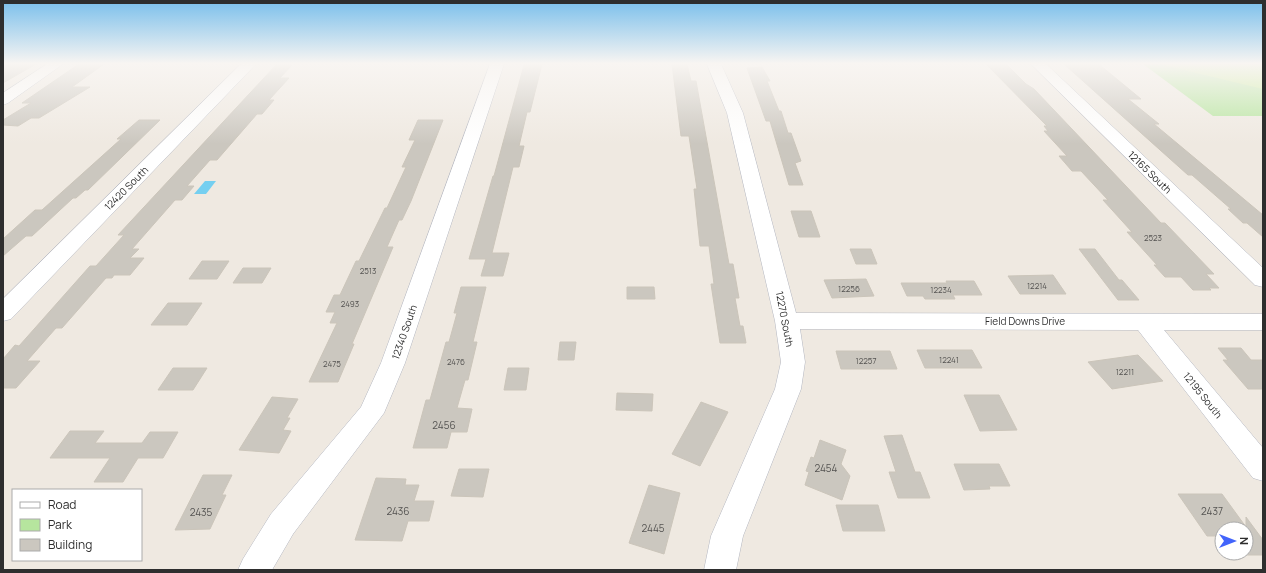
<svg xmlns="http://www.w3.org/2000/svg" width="1266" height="573" viewBox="0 0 1266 573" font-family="Manrope,sans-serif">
  <rect width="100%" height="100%" fill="#efe9e1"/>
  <path fill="#b6e59e" d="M1143,64H1263V116H1213Z"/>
  <path fill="#c9ec9a" d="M1159,64H1263V89Z"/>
  <path fill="#75cff0" d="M205,181H216L206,194H194Z"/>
  <path fill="#cbc7bf" stroke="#cbc5ba" d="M3,64H36L3,83Z
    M79,64H104L72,87H90L39,118H31L18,126L3,125V120L31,103H22Z
    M277,64L292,65L280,78H289L269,100H274L262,114H257L217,160H210L187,186H194L182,200H175L132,249H139L130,258H144L130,275H114L112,278H106L62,328H56L27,361H40L16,388H3V359L15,345L19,346L90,266H96L124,235H118Z
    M528,64H542L530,112H527L519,146H524L519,167H513L492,253H509L503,276H481L486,259H469L493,176H494L524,65Z
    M672,64H687L691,81H696L729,264H733L739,298H735L740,326H743L746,343H720L711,284H714L709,246H700L694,189H697L691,149L689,136H681Z
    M986,64H1006L1026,84L1034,89L1161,223H1165L1214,274H1206L1219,288H1209L1211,290H1193L1181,277H1165L1154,265H1157L1127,232H1132L1103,200H1108L1081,171H1072L1059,156H1067L1044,131H1048L1044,126H1047Z
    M1064,64H1093L1101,66L1141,99H1128L1159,124H1154L1263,215V237L1247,223H1243L1228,209H1231L1192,175H1188Z
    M762,67L770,81H767L779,111H781L788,133H791L801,161L795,163L803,185H789L770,121H766L747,68Z
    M139,120H160L88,190H85L76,198H73L32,236H26L3,256V239L35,210H42L121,139H117Z
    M418,120H443L411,201L402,220H399L387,247H393L352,344H354L338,382H309L337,323H330L335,312H326L334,295H340L356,261H359L385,208H387L406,167H402L415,140H409Z
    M791,211H811L820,237H799Z
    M850,249H871L877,264H856Z
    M1079,249H1095L1119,280H1122L1139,300H1118Z
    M202,261H229L217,279H189Z
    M243,268H271L262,283H233Z
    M1053,275L1066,294H1020L1008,276Z
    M866,279L874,296L832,298L824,280Z
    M946,281H974L982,295H953L955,299H925L923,296H907L901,283H947Z
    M461,287H486L473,342H477L468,380H465L457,408L472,409L467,432H451L447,448H413L426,400H430L446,342H449L457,313H454Z
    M627,287H654L655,299H627Z
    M168,303H202L187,325H151Z
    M560,342H576L574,360H558Z
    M1218,348H1241L1251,360H1263V389H1248L1223,360H1228Z
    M917,350H972L982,368H925Z
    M836,351H890L897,369H841Z
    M1138,355L1163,381L1112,389L1088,362Z
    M173,368H207L193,390H158Z
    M508,368H529L526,390H504Z
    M617,393L653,394L652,411L616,410Z
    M964,395H999L1017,430L980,431Z
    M272,397L298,399L287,418H290L283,430L291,431L279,453L239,450Z
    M701,402L728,412L700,466L672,454Z
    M70,431H104L95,443H142L150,432H178L163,458H138L123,482H94L110,458H50Z
    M902,435L915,472H920L930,498H898L889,472H896L884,436Z
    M820,440L846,450L841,464L850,476L842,500L805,485L809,472L806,471L811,457L814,458Z
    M954,464H999L1010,486H989L990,489L964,490Z
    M459,469H489L483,497L451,496Z
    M203,475H232L222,495H226L210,529L175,530Z
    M376,478L406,479L405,485H419L414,501H434L429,521H408L402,541L355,540Z
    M649,485L680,493L664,554L629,543Z
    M1178,494H1222L1246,527V517L1263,540V555H1246V529H1222V536H1207Z
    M836,505H878L885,531H843Z"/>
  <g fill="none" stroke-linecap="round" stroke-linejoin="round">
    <g stroke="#b4b7c1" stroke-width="1">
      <path id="minor" d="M47,64H63L8,103L3,105V93Z
        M241,64H256L11,319L3,321V299Z
        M490,64H504L405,363L384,413L293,534L272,570H238L243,559L271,514L361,407L381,363Z
        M707,64H721L743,113L796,313L1263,314V330H1164L1263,448V481L1253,478L1138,330L800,329L805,362L801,389L743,536L736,570H704L711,536L775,389L781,362L775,321L727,113Z
        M1031,64H1046L1263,268V287L1255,285Z"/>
    </g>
    <use href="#minor" fill="#fff" fill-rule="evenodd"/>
  </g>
  <linearGradient id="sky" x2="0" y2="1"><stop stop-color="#7abfeb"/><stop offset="0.44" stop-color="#f8f5f2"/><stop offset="1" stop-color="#f8f5f2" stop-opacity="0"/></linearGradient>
  <rect width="1266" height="144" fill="url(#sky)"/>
  <g text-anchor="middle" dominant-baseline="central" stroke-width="3" stroke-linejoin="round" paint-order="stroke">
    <g font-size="8" fill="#555452">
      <text x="1153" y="237">2523</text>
      <text x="368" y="270">2513</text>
      <text x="1037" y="285">12214</text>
      <text x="849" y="288">12256</text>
      <text x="941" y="289">12234</text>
      <text x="350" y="303">2493</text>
      <text x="949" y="359">12241</text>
      <text x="866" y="360">12257</text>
      <text x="456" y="361">2476</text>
      <text x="332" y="363">2475</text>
      <text x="1125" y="371">12211</text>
    </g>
    <g font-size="10" fill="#2e2e2e" stroke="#fff">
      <text transform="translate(1150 172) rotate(44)">12165 South</text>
      <text transform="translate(126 188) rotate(-45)">12420 South</text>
      <text transform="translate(785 319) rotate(79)">12270 South</text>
      <text x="1025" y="321">Field Downs Drive</text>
      <text transform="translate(404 332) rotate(-71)">12340 South</text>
      <text transform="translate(1203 395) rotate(51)">12195 South</text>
    </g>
    <g font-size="10" fill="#555452">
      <text x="444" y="425">2456</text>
      <text x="826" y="468">2454</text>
      <text x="398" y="511">2436</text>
      <text x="1212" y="511">2437</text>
      <text x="201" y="512">2435</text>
      <text x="653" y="528">2445</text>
    </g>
  </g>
  <rect width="1266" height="573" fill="none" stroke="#2e2e2e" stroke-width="8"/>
  <rect x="12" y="489" width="130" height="72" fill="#ffffff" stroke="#ababab"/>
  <rect x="20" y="502" width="20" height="6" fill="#ffffff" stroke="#ababab"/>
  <text x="48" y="509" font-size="12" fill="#2e2e2e">Road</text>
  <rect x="20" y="519" width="20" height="12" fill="#b6e59e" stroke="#ababab"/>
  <text x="48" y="529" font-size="12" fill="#2e2e2e">Park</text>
  <rect x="20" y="539" width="20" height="12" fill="#cbc7bf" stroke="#ababab"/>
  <text x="48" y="549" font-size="12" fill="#2e2e2e">Building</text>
  <g transform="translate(1234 541) rotate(90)"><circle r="19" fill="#ffffff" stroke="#ababab"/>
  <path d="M0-3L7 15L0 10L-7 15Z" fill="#4264fb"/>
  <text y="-6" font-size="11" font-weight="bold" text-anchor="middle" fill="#2e2e2e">N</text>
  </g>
</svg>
